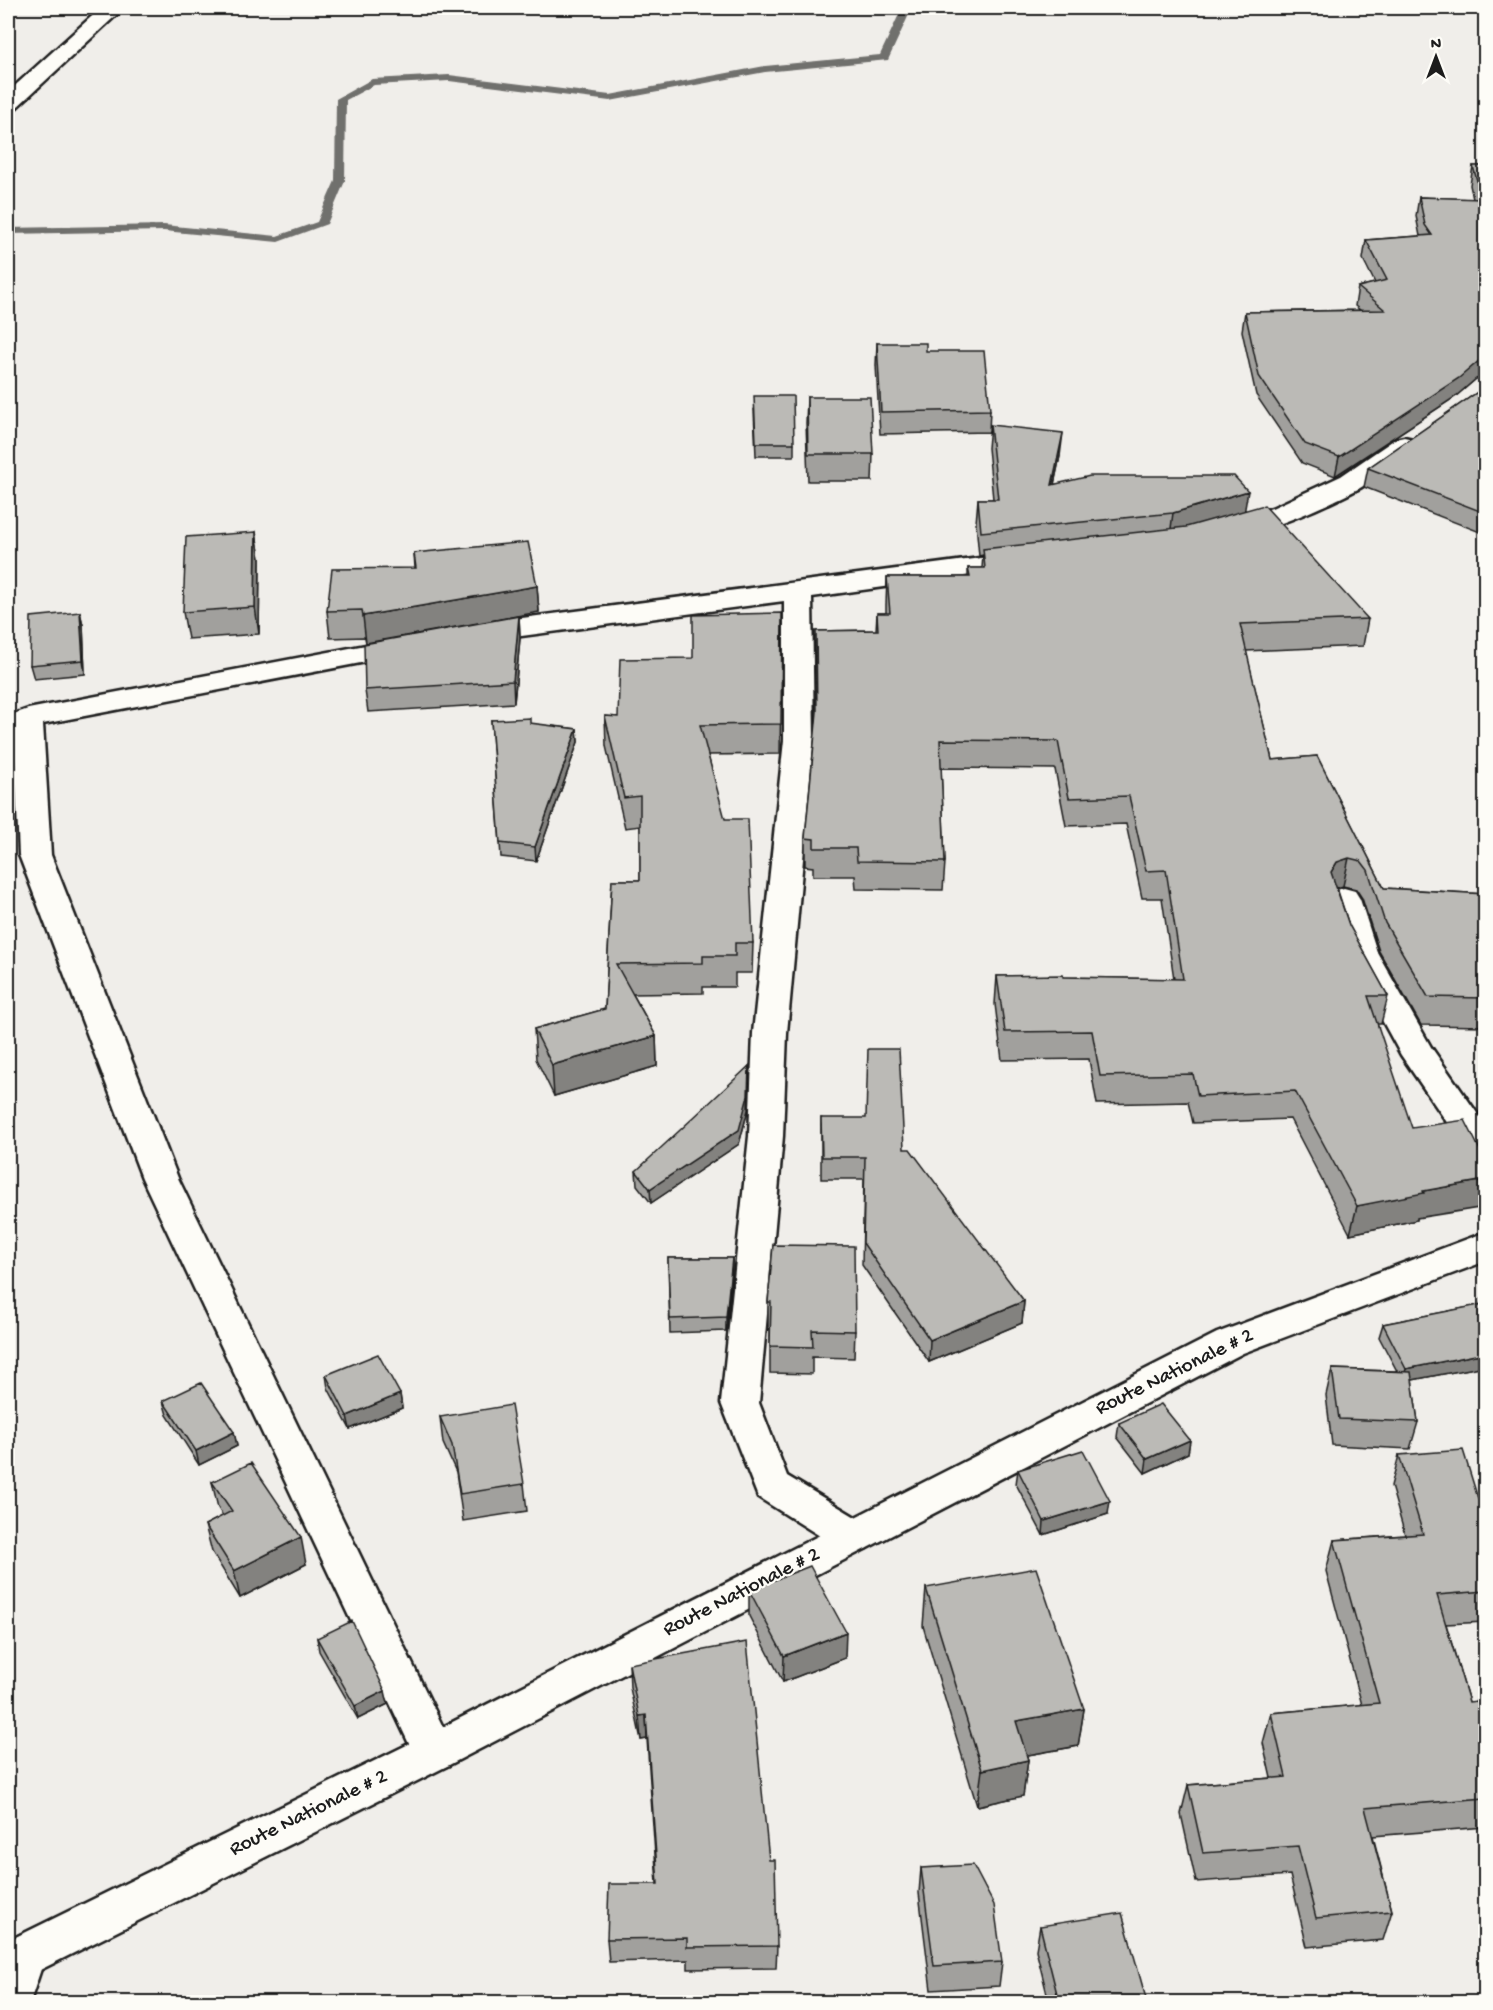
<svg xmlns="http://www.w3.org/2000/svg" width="1493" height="2010" viewBox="0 0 1493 2010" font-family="'Gochi Hand',sans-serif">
  <rect width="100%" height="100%" fill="#f0eeea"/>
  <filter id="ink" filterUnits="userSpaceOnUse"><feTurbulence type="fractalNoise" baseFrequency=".0167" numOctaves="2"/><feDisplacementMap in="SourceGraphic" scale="12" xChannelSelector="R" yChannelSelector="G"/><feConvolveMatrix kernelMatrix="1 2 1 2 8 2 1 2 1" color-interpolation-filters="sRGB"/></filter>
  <g filter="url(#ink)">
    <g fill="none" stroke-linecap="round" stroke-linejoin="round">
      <path fill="#706f6d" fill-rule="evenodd" d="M902,8H912L888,60L765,72L610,101L449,81L374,85L346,100L345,181L327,224L278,242L164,231L8,234V228L164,225L277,236L317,222L335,181L336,99L372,79L449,75L610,95L765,66L880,55Z"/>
      <g stroke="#1c1c1c" stroke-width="5">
        <path id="street" d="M101,8H124L16,108L8,110V92Z
          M1404,437L1413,439L1417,445L1413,451C1396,463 1378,477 1360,488C1332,503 1249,542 1220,535L1216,529L1220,523L1272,508L1341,476L1395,439Z
          M1026,552L1036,554L1040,560L1036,566L812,597L814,740L787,1033L783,1136L759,1403L787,1476L867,1524L873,1536L867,1548L853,1553L839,1548L758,1497L721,1403L749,1136L753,1033L784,740V601L476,642L466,639L462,633L466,627L476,624Z
          M408,637L418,640L422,646L418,652L43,724L51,855L178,1178L455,1752L449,1765L434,1771L419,1765L142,1178L19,855L14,735L8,736V716L28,709Z
          M1344,888L1355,891L1360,899L1377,952L1431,1047L1486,1126V1166L1474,1162L1401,1055L1345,952L1328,899L1333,891Z
          M24,1933L40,1939L46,1954L30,2002H8V1941Z"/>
      </g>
      <g stroke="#1c1c1c" stroke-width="5">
        <path id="primary" d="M1486,1232V1261L1243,1353L449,1765L24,1978L8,1984V1941L419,1739L1217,1333Z"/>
      </g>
      <use href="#street" fill="#fdfcf7" fill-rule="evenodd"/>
      <use href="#primary" fill="#fdfcf7" fill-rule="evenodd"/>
    </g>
    <path fill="#a1a09d" stroke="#1c1c1c" stroke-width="1.5" d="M1473,166H1485L1476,379L1455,397L1335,476L1302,463L1256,395L1242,331L1245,312L1360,310L1355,306L1358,287L1375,283L1363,259L1366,240L1420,236L1416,216L1419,197L1473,199L1470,185Z
      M877,343L990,410L989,432L880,434L876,365Z
      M1485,387V534L1364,487L1368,468Z
      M807,397L873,454L872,481H808L806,423Z
      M754,410L794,443V456H756Z
      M990,425L1060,456L1054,484L1245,510L1368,619L1363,646L1246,651L1272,760L1317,756L1384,888L1485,894V1026L1421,1025L1379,951L1362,898L1356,889L1343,886L1337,888L1349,925L1388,996L1381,1024H1377L1417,1218V1220L1350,1234L1290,1119L1193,1123L1188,1102L1097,1104L1089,1059L1002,1060L995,1004L997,976L1174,979L1162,898H1142L1126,824L1066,826L1055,769L941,768L945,862L943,890L856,889L855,876H813V867L805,866V838L816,722V631L876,630L877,613H886V605L887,577H968V568H982L983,555L979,556L976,523L978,499H993L988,448Z
      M256,532L260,559L259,634L188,639L183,612Z
      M414,553L537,586L539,612L366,643L365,637L330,638L327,611L415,568Z
      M80,612L83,625L85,674L34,679L30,665Z
      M782,613L780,754L708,755L753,943L752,973H735V987H703V993L633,994L656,1036L657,1066L554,1096L536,1059L534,1029L605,1009L612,880H640V826L625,828L606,746L605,716L618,717L693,658Z
      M519,616L520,638L514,703L368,712L365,690Z
      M491,720L577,729L578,742L536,861L501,857Z
      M749,1080L748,1110L739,1144L651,1203L637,1185L636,1171Z
      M821,1118L904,1149L1024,1301L1022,1323L929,1362L862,1265L864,1179H821Z
      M773,1245L855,1331L854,1358L812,1357V1374L770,1373V1329H768V1302Z
      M668,1258H732V1272L726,1331L670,1333Z
      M1485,1298V1366L1412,1380L1418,1422L1410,1449L1332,1445L1326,1395L1332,1369L1397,1371L1379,1337L1383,1324L1480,1305L1482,1299Z
      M326,1375L400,1394L402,1408L350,1429L328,1388Z
      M163,1401L234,1432L237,1446L199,1465L167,1415Z
      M440,1417L524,1484L527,1511L463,1521L456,1472L443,1443Z
      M1119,1423L1190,1440L1188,1453L1145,1473L1117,1437Z
      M1399,1455L1485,1521V1622L1446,1624L1469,1702L1485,1730V1827L1373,1836L1392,1911L1383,1940L1307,1947L1290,1875L1196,1882L1181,1814L1188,1785L1271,1778L1263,1743L1271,1713L1362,1705L1326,1571L1334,1540L1405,1535L1391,1486Z
      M1018,1470L1108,1514L1043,1535L1016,1484Z
      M212,1482L306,1564L240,1598L212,1552L205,1525L223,1516L218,1508Z
      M926,1588L1084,1709L1078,1746L1027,1755L1028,1760L1023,1796L977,1806L923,1626Z
      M749,1590L845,1658L783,1682L749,1616Z
      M317,1638L388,1704L358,1719L319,1651Z
      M629,1664L777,1946L776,1968L688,1969V1960L609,1962L607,1939L657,1884L647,1739L641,1740L630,1688Z
      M921,1868L1002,1962L999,1986L931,1990L919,1893Z
      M1040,1926L1147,2002H1049L1036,1950Z"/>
    <path fill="#83827f" stroke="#1c1c1c" stroke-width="1.5" d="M1485,358V377L1476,379L1455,397L1335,476L1339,457L1480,360Z
      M1063,433L1060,456L1049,508L1052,485Z
      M1248,491L1244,514L1170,536L1173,513Z
      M256,532L260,559L259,634L255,607Z
      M537,586L539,612L366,643L363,616Z
      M80,612L83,625L85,674L83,660Z
      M519,616L520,638L514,703L513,681Z
      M577,729L578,742L536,861L535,847Z
      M1349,858L1343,886L1331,890V872L1337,862Z
      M656,1036L657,1066L554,1096L552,1065Z
      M749,1066L748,1110L739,1144L651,1203L650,1189Z
      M1485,1180V1207L1417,1218V1220L1350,1234L1357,1206L1423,1191Z
      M732,1258V1272L726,1331V1317Z
      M1024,1301L1022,1323L929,1362L930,1340Z
      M1485,1353V1366L1402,1382L1406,1369Z
      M400,1394L402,1408L350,1429L347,1416Z
      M234,1432L237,1446L199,1465L196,1451Z
      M1190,1440L1188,1453L1145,1473L1147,1459Z
      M1110,1501L1108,1514L1043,1535L1044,1521Z
      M301,1537L306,1564L240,1598L234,1571Z
      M846,1632L845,1658L783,1682L784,1656Z
      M385,1691L388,1704L358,1719L355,1706Z
      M1084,1709L1078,1746L1011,1758L1016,1721Z
      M646,1715L647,1739L641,1740L639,1716Z
      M1028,1760L1023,1796L977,1806L982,1770Z"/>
    <path fill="#bbbab6" stroke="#1c1c1c" stroke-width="1.5" d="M1473,166H1485V358L1480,360L1459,378L1339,457L1305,444L1259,376L1245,312L1385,310L1358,287L1387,280L1366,240L1432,235L1425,225L1419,197L1482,199Z
      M877,343H926V351H984L990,410L881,412Z
      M1485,387V513L1368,468Z
      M754,396H793L794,443H756Z
      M807,397H870L873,454H808Z
      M990,425L1063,433L1052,485L1090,476H1234L1248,491L1173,513L981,532L978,499H998Z
      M1264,505L1368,619L1240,624L1272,760L1317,756L1384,888L1485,894V998L1428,997L1385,923L1368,870L1361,861L1349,858L1337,862L1331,872L1349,925L1388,996H1368L1412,1128L1465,1120L1485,1160V1180L1423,1191L1424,1193L1357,1206L1295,1091L1198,1096L1193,1074L1100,1076L1092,1031L1005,1032L997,976L1063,975V977L1183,979L1166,870L1146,871L1129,796L1069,798L1058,741L940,740L945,862L857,861L856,848H814V839L805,838L817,712L816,631L878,630L877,613H890L887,577H970L968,568H985L983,549L1186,527Z
      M256,532L255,607L183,612L186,537Z
      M528,542L537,586L363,616L362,610L327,611L332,569L416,568L414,553Z
      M80,612L83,660L30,665L31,617Z
      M782,613L781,724L700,725L725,819H748L753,943H735V956H703V963L616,964L656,1036L552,1065L534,1029L605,1009L612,880H640V796L624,798L605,716L618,717L620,659L693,658V615Z
      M519,616L513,681L365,690L364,644Z
      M530,718V723L577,729L535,847L500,843L491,720Z
      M868,1049H899L904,1149H910L1024,1301L930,1340L863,1243L865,1157H822L821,1118H866Z
      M749,1066L748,1096L739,1130L650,1189L636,1171Z
      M773,1245L854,1246L855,1331L812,1330L813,1347L770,1346L771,1302H768Z
      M668,1258H732L726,1317L670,1319Z
      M1485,1298V1353L1406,1369L1383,1324L1484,1304L1482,1299Z
      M378,1354L400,1394L347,1416L326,1375Z
      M1332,1369L1411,1372L1418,1422L1339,1419Z
      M201,1383L234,1432L196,1451L163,1401Z
      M1161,1404L1190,1440L1147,1459L1119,1423Z
      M511,1405L524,1484L460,1494L452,1445L440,1417Z
      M1083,1450L1110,1501L1044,1521L1018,1470Z
      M1463,1450L1485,1521V1591L1437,1595L1469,1702L1477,1701L1485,1730V1798L1365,1808L1392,1911L1316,1918L1298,1846L1203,1853L1188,1785L1286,1777L1271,1713L1379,1703L1334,1540L1423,1534L1399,1455Z
      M251,1463L301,1537L234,1571L205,1525L232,1511L212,1482Z
      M810,1566L846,1632L784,1656L749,1590Z
      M1036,1568L1084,1709L1016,1721L1028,1760L982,1770L926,1588Z
      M352,1621L385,1691L355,1706L317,1638Z
      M747,1642L769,1860H775L777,1946L687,1947V1938L607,1939L609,1884H658L646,1715L639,1716L629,1664Z
      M973,1865L994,1905L1002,1962L934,1966L921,1868Z
      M1122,1913L1147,2002H1059L1040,1926Z"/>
  </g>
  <g text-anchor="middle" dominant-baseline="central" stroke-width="4.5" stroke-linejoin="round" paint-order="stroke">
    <g font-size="21" fill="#1c1c1c" stroke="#fdfcf7">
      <text transform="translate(1175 1373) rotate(-26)">Route Nationale # 2</text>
      <text transform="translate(742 1593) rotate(-27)">Route Nationale # 2</text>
      <text transform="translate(309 1814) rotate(-26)">Route Nationale # 2</text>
    </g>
  </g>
  <rect width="1493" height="2010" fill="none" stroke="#fdfcf7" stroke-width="30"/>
  <rect x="15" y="15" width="1463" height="1980" fill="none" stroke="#1c1c1c" stroke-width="2" filter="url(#ink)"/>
  <g transform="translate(1436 57)" stroke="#fdfcf7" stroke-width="4.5" paint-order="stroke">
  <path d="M0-4.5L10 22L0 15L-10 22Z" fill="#1c1c1c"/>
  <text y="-9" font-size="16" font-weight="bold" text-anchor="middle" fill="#1c1c1c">N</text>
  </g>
</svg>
